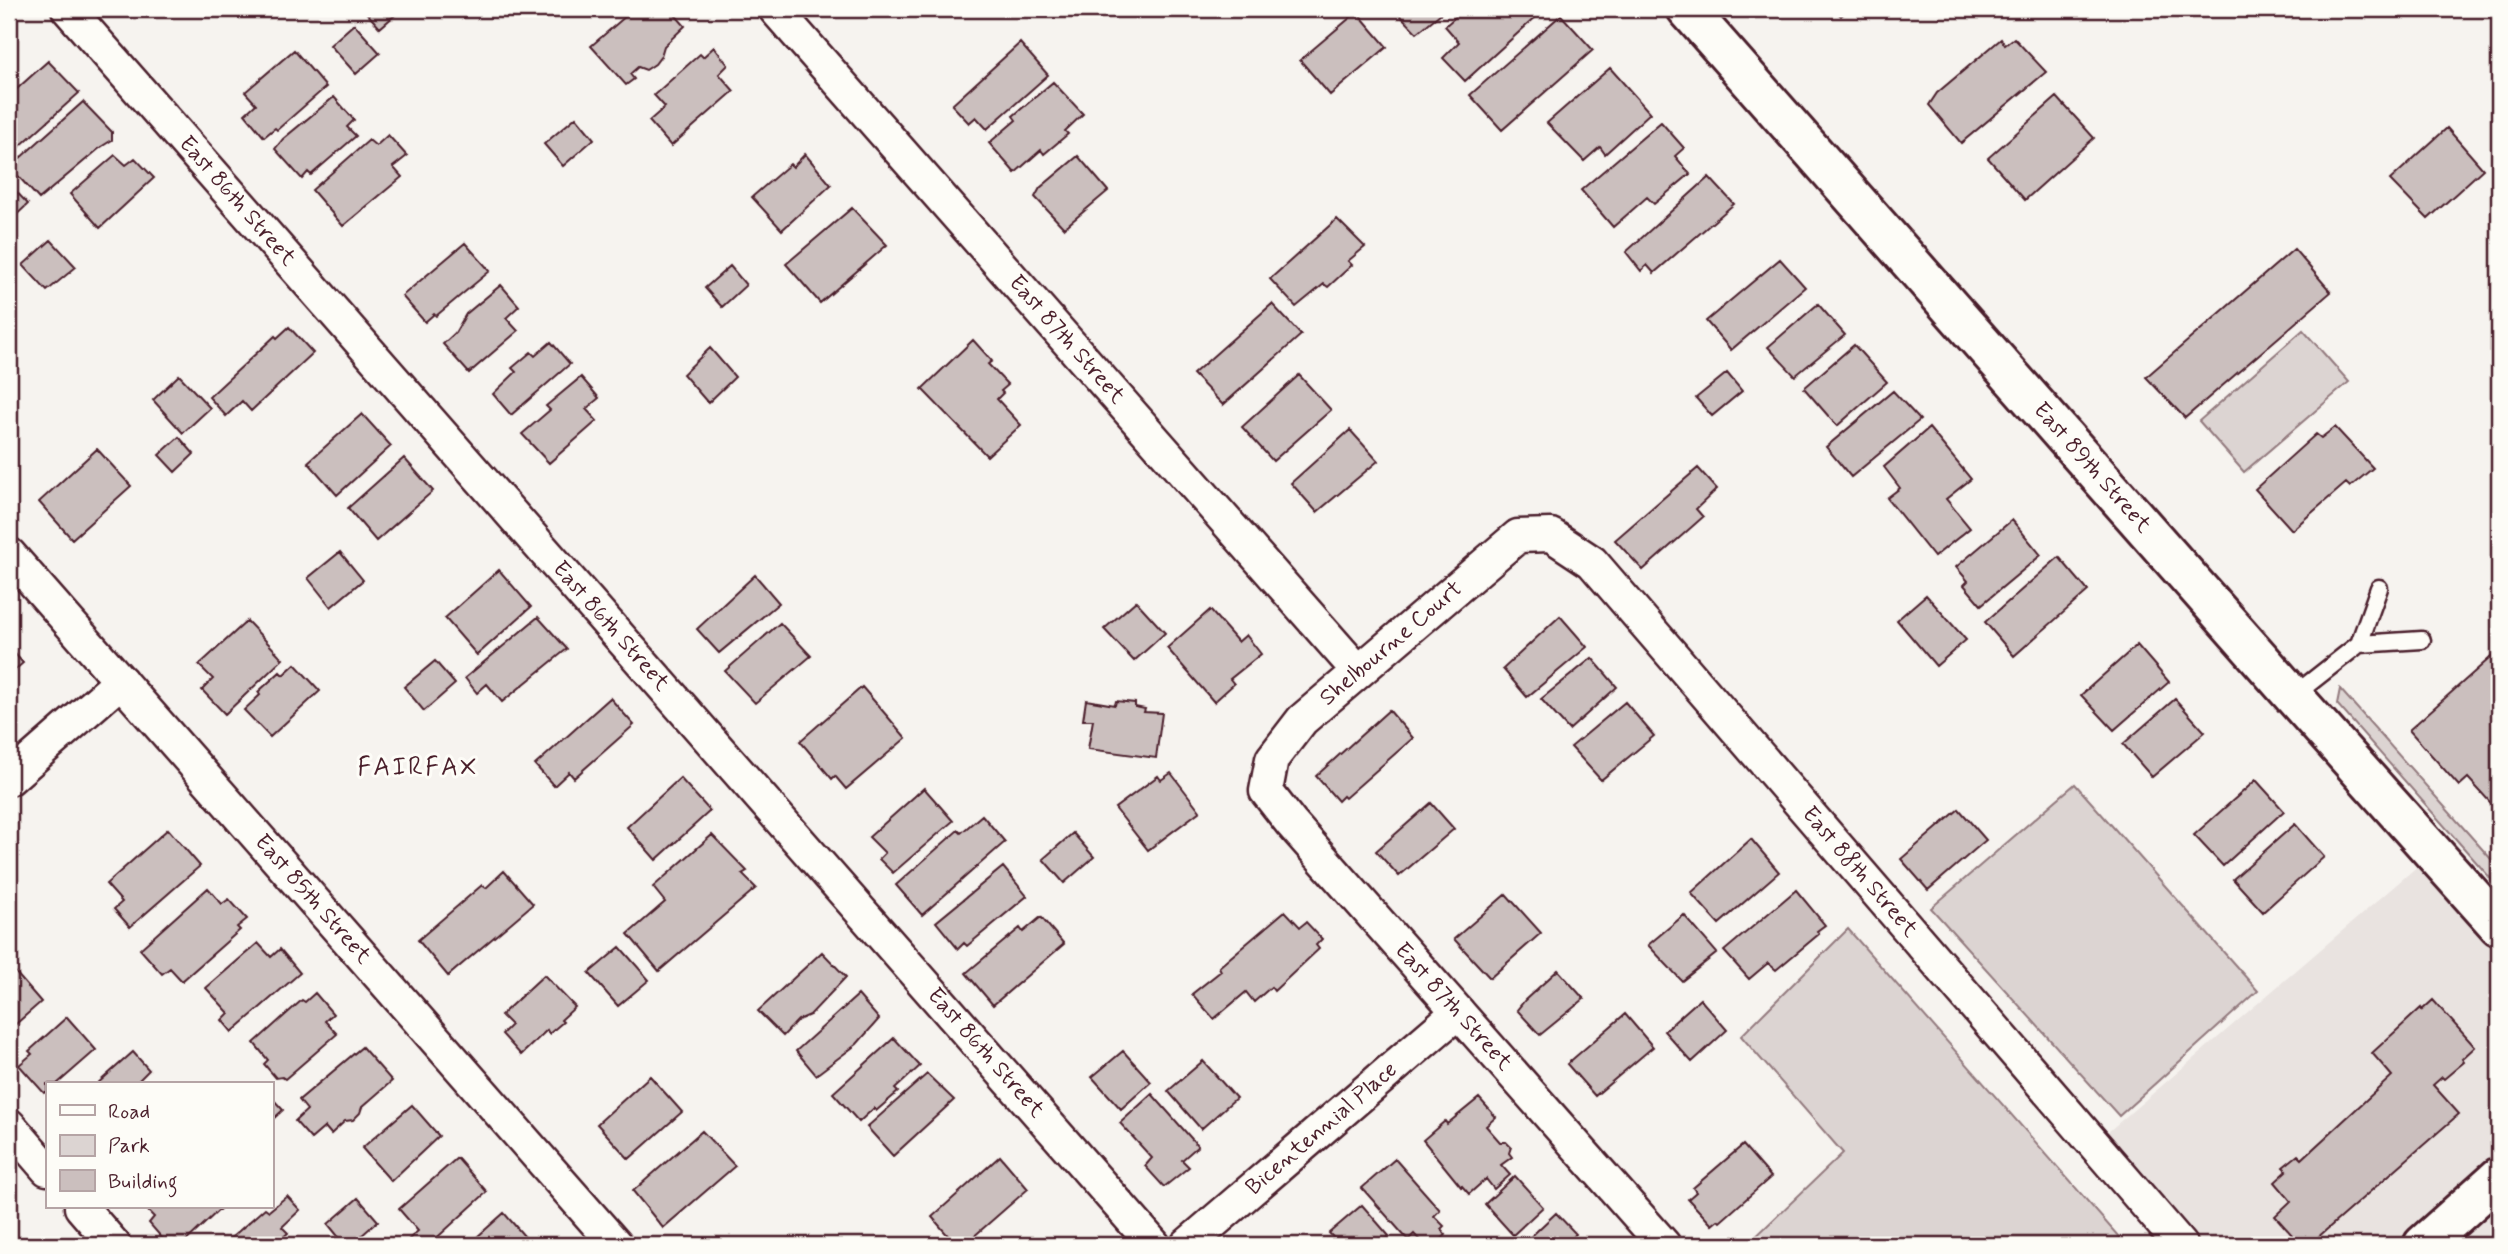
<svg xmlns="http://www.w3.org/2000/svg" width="2508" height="1254" viewBox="0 0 2508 1254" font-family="Mynerve,sans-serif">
  <rect width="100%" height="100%" fill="#f6f3ef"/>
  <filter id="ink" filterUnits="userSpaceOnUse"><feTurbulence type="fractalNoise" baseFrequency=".0143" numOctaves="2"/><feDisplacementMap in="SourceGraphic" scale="14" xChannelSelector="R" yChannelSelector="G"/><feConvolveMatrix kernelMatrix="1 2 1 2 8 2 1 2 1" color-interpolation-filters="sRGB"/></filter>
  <g filter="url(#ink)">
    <path fill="#e9e3e0" d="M2433,853L2499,926V1245H2181L2094,1144Z"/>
    <path fill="#dcd4d2" stroke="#937a7e" stroke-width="2" d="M2303,330L2349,382L2244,472L2199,421Z
      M2340,689L2499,868V888L2337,704Z
      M2075,784L2258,991L2119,1116L1931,908Z
      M1848,929L2126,1245H1747L1843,1153L1741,1036Z"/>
    <path fill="#cbbfbe" stroke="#4a1f2b" stroke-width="2" d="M363,9H402L380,28Z
      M634,9H661L666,13L670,9L685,26L664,46L661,56L655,64L646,70L638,67L630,74L634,79L626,85L591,46Z
      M1394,9H1446L1417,33Z
      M1459,9H1531L1537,16L1465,81L1443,58L1459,42L1445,26L1462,11Z
      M1834,9H1849L1841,16Z
      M1357,12L1387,47L1330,95L1300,60Z
      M1561,15L1593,50L1502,130L1470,95Z
      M354,24L380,53L356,74L330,45Z
      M2014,38L2046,72L1961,143L1929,105L1937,93L2001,39L2005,45Z
      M1020,43L1048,75L987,129L976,117L969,123L952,105Z
      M714,47L728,65L719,74L734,91L671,146L649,121L665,107L654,95L700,54L703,57Z
      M294,50L326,87L277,130L275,128L264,137L245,114L256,104L245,92Z
      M48,61L79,93L9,156V96Z
      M1610,68L1650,113L1605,154L1600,147L1584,161L1547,123Z
      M1053,82L1083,114L1065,131L1068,134L1044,154L1041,150L1015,173L989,143L1016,120L1013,116Z
      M334,97L354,120L347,127L356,136L311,175L308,172L302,179L275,149L283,139Z
      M2057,97L2094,138L2025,200L1988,158Z
      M83,102L112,132V140L101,147L39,199L10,167Z
      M576,117L594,139L563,166L544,144Z
      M1661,122L1684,148L1675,156L1690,174L1654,204L1647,197L1613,227L1581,190Z
      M2447,128L2483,169L2428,219L2390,180Z
      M388,135L407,156L393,167L402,177L343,226L312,190L369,140L376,146Z
      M805,154L831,185L782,230L752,197L790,164L793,167Z
      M115,155L126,165L135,158L154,178L100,228L70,194Z
      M1078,156L1108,191L1064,228L1035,197L1040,188Z
      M1709,177L1734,204L1654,273L1647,265L1641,271L1626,252Z
      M9,184L28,204L9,222Z
      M852,208L887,245L820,303L786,264Z
      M1337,219L1365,247L1348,261L1352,265L1328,287L1324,284L1296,307L1270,279Z
      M51,240L76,267L47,291L23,265Z
      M465,243L490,271L436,316L434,314L425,322L402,296Z
      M2294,249L2331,292L2185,418L2146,377Z
      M1780,259L1805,287L1731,350L1706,321Z
      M730,266L746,285L722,307L705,288Z
      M501,285L519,306L506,318L518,331L469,373L443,344L455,333L466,314Z
      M1272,304L1301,335L1223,405L1193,374Z
      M1818,304L1845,335L1795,376L1768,347Z
      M289,327L313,353L251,411L242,401L226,416L209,397L275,336L277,338Z
      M973,340L992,361L988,364L1008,385L1001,391L1003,393L997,399L1021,425L987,456L922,389Z
      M551,342L570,364L511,415L493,394L516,372L512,368L531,352L535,356Z
      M1854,345L1887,382L1837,426L1804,388Z
      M710,348L735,377L708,403L683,374Z
      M1727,373L1742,391L1712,416L1696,398Z
      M179,375L210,408L183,433L153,400Z
      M1299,375L1331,410L1273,461L1242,427Z
      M581,377L599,398L586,409L597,421L549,463L522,434L550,410L546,406Z
      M1893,391L1920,420L1851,477L1826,447Z
      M362,414L391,446L337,495L308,462Z
      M2335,427L2373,468L2350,487L2346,483L2292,530L2255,489L2316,434L2321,438Z
      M1929,428L1971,479L1946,499L1970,528L1934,557L1887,498L1900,488L1884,467Z
      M1350,430L1378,461L1317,512L1291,483Z
      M179,437L194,454L175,472L159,455Z
      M97,449L131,486L72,539L39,502Z
      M404,458L433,491L376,541L348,508Z
      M1698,468L1717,489L1696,509L1703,517L1643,570L1615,540Z
      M2012,520L2041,555L1981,605L1964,585L1968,581L1956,567Z
      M340,552L363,580L331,607L308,578Z
      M2059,557L2088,591L2014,656L1985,622Z
      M499,570L531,607L477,655L445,618Z
      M755,575L779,603L719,653L697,629Z
      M1926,595L1966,640L1936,666L1897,620Z
      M1136,601L1165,633L1134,661L1104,629Z
      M1210,610L1238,642L1246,635L1261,654L1230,679L1234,684L1214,702L1167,648Z
      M1560,616L1587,647L1527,697L1503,669Z
      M538,617L567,649L502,702L487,684L477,693L465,678Z
      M247,621L283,659L225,714L202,690L213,679L199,665Z
      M780,623L811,656L755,703L725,671Z
      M2137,645L2169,682L2114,730L2081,695Z
      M9,647L23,663L9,675Z
      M2499,650V812L2468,778L2459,786L2409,730Z
      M1592,658L1617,687L1569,730L1541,699Z
      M435,661L455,684L424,711L404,687Z
      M295,664L320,691L270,737L244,710L260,695L258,692L280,672L283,675Z
      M862,687L906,738L846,789L835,776L832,779L800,741Z
      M610,698L634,725L574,778L569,772L554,786L535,765Z
      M2175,699L2205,732L2152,777L2123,744Z
      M1086,700L1115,705L1116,701L1135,703V707L1145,709L1144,712L1162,713L1156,758L1088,749L1093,720H1083Z
      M1625,702L1654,736L1601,780L1571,747Z
      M1389,710L1413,738L1345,798L1343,796L1338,801L1316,776Z
      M1171,773L1200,811L1148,850L1115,808L1158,776L1161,780Z
      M680,778L710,811L656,860L627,827Z
      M2256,780L2284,811L2223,866L2194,835Z
      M924,788L953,821L893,873L879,859L885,853L869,837Z
      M1431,803L1454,829L1399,876L1376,851Z
      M1959,809L1986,840L1928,890L1901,859Z
      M982,815L1005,842L922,915L896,885L958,830L961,833Z
      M2295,824L2324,857L2263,912L2233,879Z
      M168,829L200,866L130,927L114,909L122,902L106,884Z
      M1073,833L1094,857L1064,883L1043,859Z
      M712,835L747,871L742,874L756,888L659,971L628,934L665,902L653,887Z
      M1751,839L1779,872L1719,924L1691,893Z
      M1003,867L1027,896L967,946L964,943L958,949L936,922Z
      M504,871L533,904L448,976L418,940L482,885L486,888Z
      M208,888L222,904L229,899L247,919L237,927L240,930L182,981L170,968L162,974L140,949Z
      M1796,890L1825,925L1817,931L1819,934L1776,970L1768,963L1749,979L1724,951Z
      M1506,894L1541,933L1490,978L1454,939Z
      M1285,911L1300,927L1306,922L1322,939L1316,945L1319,949L1274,991L1271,987L1254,1002L1246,992L1214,1019L1192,994L1221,971L1219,967Z
      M1684,915L1717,953L1682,981L1648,945Z
      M1041,917L1064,944L993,1005L966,973L1020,928L1023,932Z
      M258,943L271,957L280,949L300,973L232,1032L222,1020L229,1013L206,988Z
      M620,947L649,980L618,1006L589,973Z
      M822,952L846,977L810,1015L798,1020L783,1036L758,1011Z
      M9,965L41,1002L9,1030Z
      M1558,970L1584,999L1540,1035L1517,1010L1525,1000Z
      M544,975L575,1007L561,1020L563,1022L549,1034L547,1030L521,1055L502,1034L511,1025L501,1015Z
      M315,993L333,1014L325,1021L337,1034L285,1079L282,1077L276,1078L264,1064L268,1060L254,1043L302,1000L305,1002Z
      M858,995L879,1019L857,1044L816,1075L796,1051Z
      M1700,999L1727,1030L1692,1062L1664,1031Z
      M2433,1000L2475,1047L2462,1059L2464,1062L2444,1079L2442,1077L2433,1085L2459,1114L2309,1245H2301L2275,1216L2291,1201L2275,1182L2287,1171L2283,1167L2298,1155L2302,1159L2392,1076L2372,1053L2421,1008L2422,1010Z
      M1625,1014L1653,1047L1595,1096L1567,1064Z
      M67,1017L96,1050L57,1084H47V1091L44,1093L19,1065L32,1054L29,1051Z
      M894,1038L920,1066L895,1089L898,1092L876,1111L874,1108L859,1122L833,1093Z
      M362,1047L392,1081L362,1107L360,1113L353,1120L345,1121L331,1134L325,1127L311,1139L295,1121L307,1110L299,1100Z
      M1123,1051L1151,1082L1121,1109L1092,1077Z
      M133,1052L149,1070L139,1080L142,1084H97Z
      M1203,1061L1236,1098L1201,1129L1168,1091Z
      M927,1074L954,1100L893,1156L867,1127Z
      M650,1076L682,1112L629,1159L597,1124Z
      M1152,1094L1198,1146L1182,1160L1189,1167L1164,1187L1145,1166L1152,1158L1120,1123Z
      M271,1097L283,1110L271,1121Z
      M1479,1098L1496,1117L1486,1126L1500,1142H1506L1511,1147L1509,1153L1512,1157L1501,1165L1510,1175L1494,1189L1486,1179L1469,1194L1462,1186L1461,1187L1423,1140L1445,1121L1447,1124Z
      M412,1105L439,1136L391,1181L362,1148Z
      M702,1131L735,1166L663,1228L633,1191Z
      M1743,1145L1771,1177L1720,1222L1718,1220L1712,1225L1688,1199L1696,1192L1693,1188Z
      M1000,1156L1028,1189L964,1245H956L932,1217Z
      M457,1158L487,1192L429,1245H415L409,1239L418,1231L399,1209Z
      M1395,1159L1440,1210L1434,1216L1444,1226L1441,1229L1446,1235L1435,1245H1424L1414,1234L1408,1240L1362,1188Z
      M1515,1176L1543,1207L1513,1235L1485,1204Z
      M287,1196L300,1210L282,1227L288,1233L274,1245H223L265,1208L269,1211Z
      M358,1198L378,1221L351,1245H345L328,1224Z
      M1362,1205L1389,1236L1379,1245H1340L1329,1233Z
      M153,1207H221V1208L182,1245L175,1240L168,1245L149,1223L154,1217L148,1211Z
      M504,1213L532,1245H468Z
      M1556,1213L1576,1234L1573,1237L1580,1245H1522Z"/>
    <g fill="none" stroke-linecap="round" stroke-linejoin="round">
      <g stroke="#4a1f2b" stroke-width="21">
        <path id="service" d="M2359,644L2422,640
          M2293,696L2359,644L2379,588"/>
      </g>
      <g stroke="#4a1f2b" stroke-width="37">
        <g id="minor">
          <path id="s1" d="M68,9L1154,1245"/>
          <path id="s2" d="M775,9L1358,671"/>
          <path id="s3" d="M9,554L616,1245"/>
          <path d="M9,779L121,681"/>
          <path d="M9,1125L47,1169"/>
          <path d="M81,1207L114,1245"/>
          <path id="s4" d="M1187,1245L1458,1012"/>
          <path id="s5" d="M1664,1245L1291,823L1266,791L1272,759L1302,720L1518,536L1551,535L1592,562L2181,1245"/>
        </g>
      </g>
      <g stroke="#4a1f2b" stroke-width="44">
        <g id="tertiary">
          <path id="s6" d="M1687,9L2293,696L2499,926"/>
          <path d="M2423,1245L2499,1177"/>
        </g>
      </g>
      <use href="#service" stroke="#fdfcf7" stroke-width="16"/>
      <use href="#minor" stroke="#fdfcf7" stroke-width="32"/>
      <use href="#tertiary" stroke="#fdfcf7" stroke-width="38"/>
    </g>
  </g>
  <g text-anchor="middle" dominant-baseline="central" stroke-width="6" stroke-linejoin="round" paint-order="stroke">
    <g font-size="23" fill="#4a1f2b" stroke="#fdfcf7">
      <text stroke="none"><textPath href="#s1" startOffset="256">East 86th Street</textPath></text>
      <text stroke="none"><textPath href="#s2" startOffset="441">East 87th Street</textPath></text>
      <text stroke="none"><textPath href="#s6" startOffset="612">East 89th Street</textPath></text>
      <text stroke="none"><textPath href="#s1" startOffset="822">East 86th Street</textPath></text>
      <text stroke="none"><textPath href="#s5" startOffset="803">Shelbourne Court</textPath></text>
      <text stroke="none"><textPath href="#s5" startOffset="1461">East 88th Street</textPath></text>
      <text stroke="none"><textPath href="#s3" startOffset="460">East 85th Street</textPath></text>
      <text transform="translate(1453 1007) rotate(48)">East 87th Street</text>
      <text stroke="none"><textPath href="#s1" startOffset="1390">East 86th Street</textPath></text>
      <text stroke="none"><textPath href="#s4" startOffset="178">Bicentennial Place</textPath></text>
    </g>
    <g font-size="26" letter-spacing="2" fill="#4a1f2b" stroke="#fdfcf7">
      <text x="418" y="768">FAIRFAX</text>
    </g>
  </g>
  <rect width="2508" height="1254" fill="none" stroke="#fdfcf7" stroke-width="35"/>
  <rect x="18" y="18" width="2473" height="1219" fill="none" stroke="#4a1f2b" stroke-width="2.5" filter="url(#ink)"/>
  <rect x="46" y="1082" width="228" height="126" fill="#fdfcf7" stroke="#b5a4a5" stroke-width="2"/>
  <rect x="60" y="1105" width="35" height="10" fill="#fdfcf7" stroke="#b5a4a5" stroke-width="2"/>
  <text x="108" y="1118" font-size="21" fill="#4a1f2b">Road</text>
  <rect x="60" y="1135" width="35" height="21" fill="#dcd4d2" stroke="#b5a4a5" stroke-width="2"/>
  <text x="108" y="1152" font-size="21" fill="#4a1f2b">Park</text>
  <rect x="60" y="1170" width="35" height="21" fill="#cbbfbe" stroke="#b5a4a5" stroke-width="2"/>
  <text x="108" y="1188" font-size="21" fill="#4a1f2b">Building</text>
</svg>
